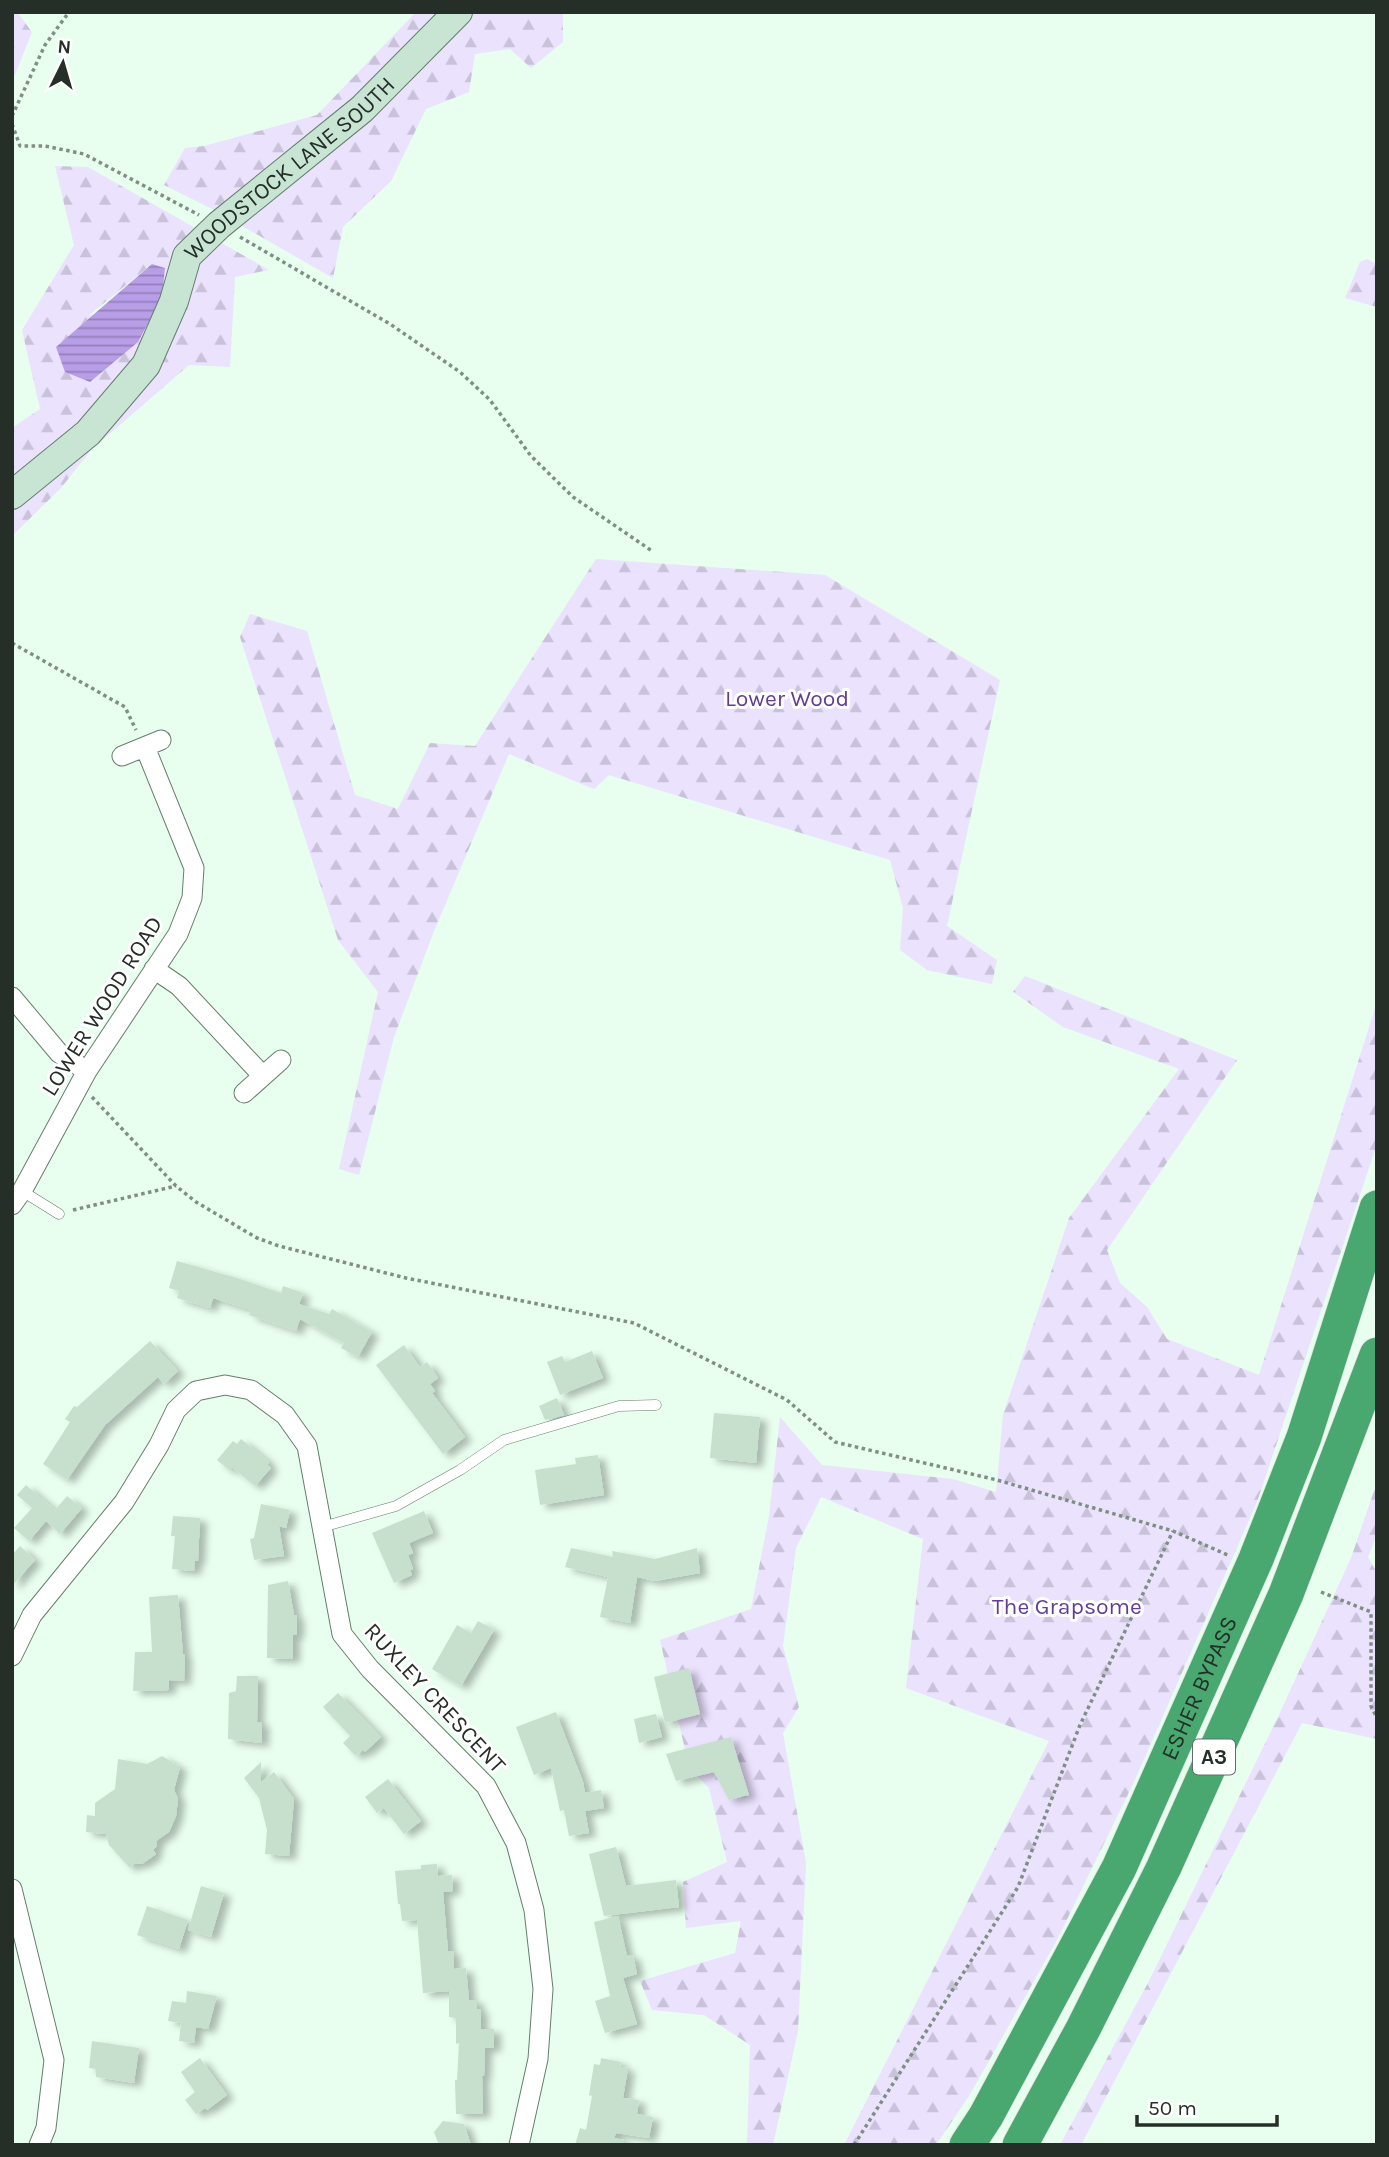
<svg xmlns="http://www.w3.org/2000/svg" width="1389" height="2157" viewBox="0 0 1389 2157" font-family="Karla,sans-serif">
  <defs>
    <pattern id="forest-firs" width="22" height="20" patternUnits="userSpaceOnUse" patternTransform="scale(1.75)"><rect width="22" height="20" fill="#ebe2fe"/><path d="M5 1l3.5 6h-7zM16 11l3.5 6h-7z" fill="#c9c2da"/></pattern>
    <pattern id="water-rules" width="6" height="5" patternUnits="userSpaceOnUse" patternTransform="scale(1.75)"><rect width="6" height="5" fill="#b89de7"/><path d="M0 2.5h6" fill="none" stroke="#9580bb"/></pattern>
    <filter id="shadow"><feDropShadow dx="7" dy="4" stdDeviation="3.5" flood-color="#0004"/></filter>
  </defs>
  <rect width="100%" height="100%" fill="#e8feee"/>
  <path fill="url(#forest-firs)" fill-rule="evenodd" d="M12,12H17L32,32L12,82Z
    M416,12H563V42L531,68L510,49L475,54L469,92L426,109L391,181L343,227L333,278L216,211L164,185L185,148L204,146L317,115Z
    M55,166L88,167L269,270L235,277L230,367L189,365L91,450L61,488L12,536V428L40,409L22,330L74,245ZM152,264L165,268L162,297L88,316Z
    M1367,259L1377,264V307L1345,298L1360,262Z
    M596,559L825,575L1000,680L947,926L997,960L992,984L927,970L900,950L903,908L890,860L609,775L594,789L509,754L434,931L394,1037L359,1175L339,1169L378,992L338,940L240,637L250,614L307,631L355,795L398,809L430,743L475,746Z
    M1025,976L1237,1060L1107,1250L1120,1283L1147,1307L1167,1339L1259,1375L1377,1002V1144L1257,1502L1134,1782L1056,1942L969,2096L936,2145H844L1049,1741L906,1688L923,1539L821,1497L796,1548L783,1646L799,1707L783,1733L806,1863L798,2031L773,2145H747L750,2045L704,2015L652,2010L640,1981L735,1953L741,1921L686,1928L683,1882L727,1862L709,1788L689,1767L660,1640L751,1609L769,1516L780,1417L822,1465L953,1479L996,1492L1003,1415L1069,1218L1179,1069L1063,1027L1013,992Z
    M1377,1482V1534L1368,1557L1377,1573V1739L1302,1723L1081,2145H1060L1149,1981L1278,1717L1351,1558Z"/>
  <path fill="url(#water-rules)" d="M152,264L165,268L162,297L138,342L90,382L65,372L56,347Z"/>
  <path fill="#c6e0cd" filter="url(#shadow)" d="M177,1261L237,1278L281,1293L283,1286L303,1293L299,1304L329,1314L332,1309L372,1332L358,1357L341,1348L344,1343L300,1319L296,1331L249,1315L251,1310L213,1298L210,1308L177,1298L179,1291L169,1288Z
    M150,1341L178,1371L164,1384L158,1377L105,1425L67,1480L43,1464L70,1422L65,1419L74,1406L77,1407Z
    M404,1345L420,1367L427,1362L438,1378L430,1384L435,1391L432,1393L465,1437L443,1454L376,1365Z
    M592,1351L603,1378L560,1395L547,1362L562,1356L565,1362Z
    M557,1398L564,1415L545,1420L539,1406Z
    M714,1413L760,1417L756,1463L710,1458Z
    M241,1439L269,1462L267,1465L271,1468L255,1486L232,1467L229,1470L217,1460L233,1441L237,1444Z
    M598,1455L604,1495L540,1505L535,1470L576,1464L575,1458Z
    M26,1485L55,1510L67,1496L82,1508L60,1534L46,1521L29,1541L14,1528L32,1508L17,1495Z
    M261,1504L290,1510L286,1528L279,1526L284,1556L254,1560L250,1539L254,1538Z
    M424,1511L433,1533L409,1543L413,1553L408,1555L413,1569L410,1570L412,1575L394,1583L372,1533Z
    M173,1516L200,1518L198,1561H195L194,1571L172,1569L175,1536H171Z
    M20,1546L35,1560L12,1586V1555Z
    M571,1548L613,1557L612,1551L655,1559L697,1548L700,1573L655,1581L637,1577L630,1623L600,1617L608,1577L565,1567Z
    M288,1581L294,1615H297V1635H293V1659L267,1658L268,1585Z
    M178,1595L183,1654H185L184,1681L169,1680V1690L133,1691L135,1652H152L149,1597Z
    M478,1621L494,1630L461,1686L432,1669L457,1625L471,1633Z
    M689,1668L700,1714L665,1723L654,1677Z
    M237,1676H258L257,1722H262V1743L228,1739L229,1693L236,1691Z
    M338,1693L381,1737L365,1752L363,1750L356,1756L343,1743L350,1736L323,1707Z
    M556,1712L583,1782L585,1793L601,1790L604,1808L585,1811L589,1833L569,1836L564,1810L560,1811L551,1768L534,1775L516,1727Z
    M656,1714L662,1737L639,1743L634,1719Z
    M731,1737L749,1795L729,1800L714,1772L676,1781L666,1754Z
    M162,1756L180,1767L174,1790L178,1799L176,1816L169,1832L156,1841L157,1846L153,1850L156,1854L142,1864H134L130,1868L109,1845L106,1834L86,1832L87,1815L95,1816V1803L115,1789L118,1759L147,1764Z
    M261,1762V1782L274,1772L294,1799L289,1856L265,1854L267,1830L259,1798L244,1778Z
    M388,1779L421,1821L404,1834L384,1808L377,1813L365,1797Z
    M616,1847L626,1886L676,1880L679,1907L604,1916L589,1854Z
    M437,1864L438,1876L452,1875L453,1891L443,1892L448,1951H453L454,1969L466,1968L469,2000H477V2009H481V2029H494V2048H485L484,2076H482L483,2114H456L455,2080H457L459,2043L456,2044V2018L449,2017V1991L423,1993L417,1920L402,1921L400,1904H398L395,1871L421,1869V1865Z
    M201,1886L224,1893L211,1937L188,1930Z
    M147,1906L188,1920L179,1949L137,1935Z
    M618,1916L627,1956L633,1955L637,1974L623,1978L637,2024L605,2033L595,2001L610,1996L594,1922Z
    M187,1991L217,1996L208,2029L196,2027L194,2043L179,2041L181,2023L168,2021L172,2001L186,2003Z
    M92,2041L139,2048L134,2083L96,2077V2069L89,2068Z
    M200,2058L227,2095L207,2110L205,2108L196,2114L185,2100L195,2092L181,2072Z
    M601,2058L621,2062L620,2067L628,2068L623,2098L639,2100L637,2114L653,2117L649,2138L616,2133L614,2138L624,2140V2145H575L580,2128L586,2130L592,2096L589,2095L594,2064L600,2065Z
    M443,2121L464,2124L471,2145H439L434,2132Z"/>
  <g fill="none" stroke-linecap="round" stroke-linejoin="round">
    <g stroke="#667e6d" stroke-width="11">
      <path id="lane" d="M22,1191L59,1214
        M322,1527L396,1506L460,1470L504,1440L619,1406L656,1405"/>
    </g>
    <g stroke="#667e6d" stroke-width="21">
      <path id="street" d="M122,756L161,740
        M154,969L179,986L262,1075
        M12,997L59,1053L87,1071
        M244,1093L281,1060
        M12,1205L22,1191L87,1071L178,934L192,898L194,868L145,747
        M12,1656L32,1615L124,1502L159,1445L176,1410L196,1391L225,1385L251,1390L285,1415L307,1446L342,1634L370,1669L486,1786L516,1843L534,1910L543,1989L538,2059L519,2145
        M12,1889L54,2060L46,2128L39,2145"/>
    </g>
    <g stroke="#667e6d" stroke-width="30">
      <g id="secondary">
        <path id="s1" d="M12,495L88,433L146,365L174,301L187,256L219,225L362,109L458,12"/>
      </g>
    </g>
    <g stroke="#e9eaea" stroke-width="37">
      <g id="highway">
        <path id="s2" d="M967,2145L986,2116L1119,1868L1256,1559L1304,1437L1377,1208"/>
        <path d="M1020,2145L1083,2029L1164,1867L1286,1594L1377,1355"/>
      </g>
    </g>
    <path stroke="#7f8f84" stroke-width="3.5" stroke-dasharray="3.5 3.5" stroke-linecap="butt" d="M12,116L45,45L69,12
      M12,124L20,146H45L84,154L199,215
      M240,237L390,324L460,372L490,400L531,456L573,497L652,551
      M12,643L125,707L136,730
      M92,1097L176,1186L196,1202L257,1238L279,1246L406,1278L634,1323L787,1400L835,1442L997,1480L1173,1531L1230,1556
      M73,1210L176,1186
      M1321,1592L1371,1612V1706L1377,1718
      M854,2145L1018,1887L1080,1725L1173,1531"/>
    <use href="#lane" stroke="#fff" stroke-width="10"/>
    <use href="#street" stroke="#fff" stroke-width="19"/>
    <use href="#secondary" stroke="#c8e5d4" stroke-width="28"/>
    <use href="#highway" stroke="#48a86f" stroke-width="35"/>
  </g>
  <g text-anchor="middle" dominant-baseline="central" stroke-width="6" stroke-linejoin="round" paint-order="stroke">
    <rect fill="#fff" stroke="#666d68" stroke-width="2" x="1193" y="1739.5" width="42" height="35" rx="5"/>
    <g font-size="21" font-weight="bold" fill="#252f28">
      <text x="1214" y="1757">A3</text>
    </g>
    <g font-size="23" fill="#252f28" stroke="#fff">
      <text stroke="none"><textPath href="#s1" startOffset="439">WOODSTOCK LANE SOUTH</textPath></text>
      <text transform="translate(102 1006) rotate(-58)">LOWER WOOD ROAD</text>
      <text stroke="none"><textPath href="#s2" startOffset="513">ESHER BYPASS</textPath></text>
      <text transform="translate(435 1698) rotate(47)">RUXLEY CRESCENT</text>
    </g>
    <g font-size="23" fill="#623d94" stroke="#fff">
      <text x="787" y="698">Lower Wood</text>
      <text x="1067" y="1606">The Grapsome</text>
    </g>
  </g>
  <rect width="1389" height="2157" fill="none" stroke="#252f28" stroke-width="28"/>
  <g transform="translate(63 63) rotate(5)" stroke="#ffffff" stroke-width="5" paint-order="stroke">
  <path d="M0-5L12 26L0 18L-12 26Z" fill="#252f28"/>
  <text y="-10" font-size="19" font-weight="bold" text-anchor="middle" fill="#252f28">N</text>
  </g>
  <path d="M1137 2115v10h140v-10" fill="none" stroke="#252f28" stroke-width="3.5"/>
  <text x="1148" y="2115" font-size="21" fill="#252f28" stroke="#ffffff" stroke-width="5" paint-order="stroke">50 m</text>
</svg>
